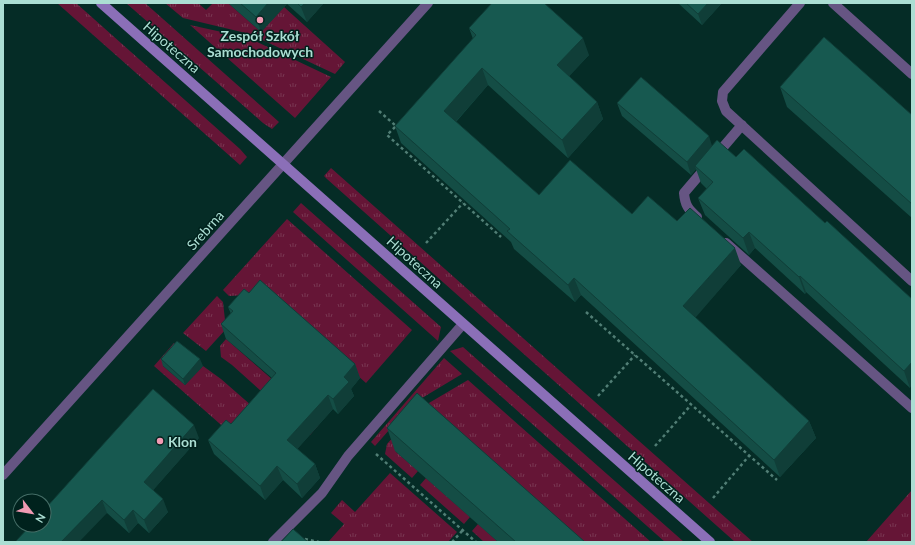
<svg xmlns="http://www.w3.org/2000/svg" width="915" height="545" viewBox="0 0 915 545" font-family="Lato,sans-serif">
  <defs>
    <pattern id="grass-tufts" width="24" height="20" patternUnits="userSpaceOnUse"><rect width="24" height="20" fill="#651536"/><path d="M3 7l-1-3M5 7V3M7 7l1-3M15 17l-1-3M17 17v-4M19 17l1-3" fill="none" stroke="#783752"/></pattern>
  </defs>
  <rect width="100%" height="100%" fill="#052c26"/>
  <path fill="url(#grass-tufts)" d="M57,3H76L240,149L247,157L240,165Z
    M126,3H145L279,122L272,129L263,123Z
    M165,3H198L206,10L213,3H228L261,32L284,7L345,62L335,74L250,34L183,18Z
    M190,25L249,38L331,77L295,118Z
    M331,168L753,542H735L327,179L324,176Z
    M301,203L441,327L438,341L293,212Z
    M287,219L412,330L366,383L266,294L229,296L223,290Z
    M217,296L223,302L226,329L206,351L183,333Z
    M226,339L321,422L310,435L232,365L221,357L220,346Z
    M174,343L179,348L163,366L185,385L203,366L221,379L259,412L236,438L154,366Z
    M463,347L684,542H665L450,351Z
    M444,358L462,374L412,404L375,446L371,442Z
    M468,380L651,542H567L395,451L418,471L412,478L385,454L387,444L417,410Z
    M390,473L457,532L448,542H332L329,541L344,524L331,513L342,500L355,512Z
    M426,478L470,517L464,524L420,485Z
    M912,490V542H866Z
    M478,524L498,542H484L472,531Z"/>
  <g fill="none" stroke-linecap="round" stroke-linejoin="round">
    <path stroke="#517e75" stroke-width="2.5" stroke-dasharray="3 3" stroke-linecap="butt" d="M379,111L396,126L387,135L501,237
      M426,243L463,203
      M586,312L777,480
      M598,396L635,355
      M655,446L691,405
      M376,454L476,542
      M713,498L749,456
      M305,539L319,542
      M452,542L463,530"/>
    <path stroke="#665583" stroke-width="10" d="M800,3L723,92L722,101L726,111L912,281
      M833,3L912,74
      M697,217C688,209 685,205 684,193L742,125
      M726,243L912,408
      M273,542L322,493L348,456L463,324"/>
    <path stroke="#665583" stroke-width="10" d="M3,475L428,3"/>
    <path stroke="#8b6fb8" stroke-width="10" d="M101,3L710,542"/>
  </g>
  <path fill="#144d45" d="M228,3H324L307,22L287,4L261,32Z
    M679,3H722L702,25L679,4Z
    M469,28L589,55L569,76L597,102L603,119L568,158L488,85L456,122L539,195L632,214L677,221L741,265L695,317L809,421L816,438L780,477L581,295L575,302L514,249L511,242L401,143L395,126L473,39Z
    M780,87L912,115V218L787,107Z
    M617,103L736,157L825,223L912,299L910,388L806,292L805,294L755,248L749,255L705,215L698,198L707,189L701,183L696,169L691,175L622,116Z
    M249,293L355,364L360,378L351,389L354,396L338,414L333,409L297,449L315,464L320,478L302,498L283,480L265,500L214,454L208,440L231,424L272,378L226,339L221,324L231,314L228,307Z
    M161,359L203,366L185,385L163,366Z
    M387,428L585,542H498L395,451Z
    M199,438L153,490L168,512L149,533L138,523L129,533L107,513L15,542Z"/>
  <path fill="#103e38" d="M268,3H286L287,4L261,32L256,17Z
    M305,3H324L307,22L301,7Z
    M708,3H722L702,25L698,14Z
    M583,38L589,55L563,83L557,65Z
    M482,68L488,85L450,128L444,111Z
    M597,102L603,119L568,158L562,140Z
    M709,136L713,149L695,166L696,169L691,175L687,162Z
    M749,232L755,248L749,255L743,238Z
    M735,248L741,265L690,324L683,306Z
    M800,276L806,292L805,294L799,277Z
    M574,278L581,295L575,302L568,285Z
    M200,359L203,366L185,385L183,379Z
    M912,362V385L910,388L904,371Z
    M355,364L360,378L351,389L354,396L338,414L333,399L344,377Z
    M328,395L333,409L293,454L287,440Z
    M809,421L816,438L780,477L774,460Z
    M194,425L199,438L149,495L144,482Z
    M315,464L320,478L302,498L297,484Z
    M277,466L283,480L265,500L260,486Z
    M163,499L168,512L149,533L144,520Z
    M102,500L107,513L79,542H61Z
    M133,510L138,523L129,533L124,520Z"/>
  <path fill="#175950" stroke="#103e38" d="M240,3H268L256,17Z
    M297,3H305L301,7Z
    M492,3H544L583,38L557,65L597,102L562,140L482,68L444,111L539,195L570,160L632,214L648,196L677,221L690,208L735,248L683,306L809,421L774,460L574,278L568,285L507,231L510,229L395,126L476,35L469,28Z
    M686,3H708L698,14Z
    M824,37L912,115V204L780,87Z
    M641,77L709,136L687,162L617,103Z
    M717,140L736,157L744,149L825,223L827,221L912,299V362L904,371L800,276L799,277L749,232L743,238L698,198L713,182L695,166Z
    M260,280L355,364L344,377L349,382L333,399L328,395L287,440L315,464L297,484L277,466L260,486L208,440L226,420L231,424L276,373L221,324L233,311L228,307L244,289L249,293Z
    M177,341L200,359L183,379L161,359Z
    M153,389L194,425L144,482L163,499L144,520L133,510L124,520L102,500L61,542H15L31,525H44V510Z
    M417,393L585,542H516L387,428Z
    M293,529L308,542H281Z"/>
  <g fill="#f19ab3" stroke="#00221d" stroke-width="1.5">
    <circle cx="260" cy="20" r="4"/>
    <circle cx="160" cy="441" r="4"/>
  </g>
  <g text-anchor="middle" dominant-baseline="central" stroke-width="3" stroke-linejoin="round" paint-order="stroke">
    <g font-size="14" font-weight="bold" fill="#abded3" stroke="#00221d">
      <text x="260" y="35">Zespół Szkół<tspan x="260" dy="16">Samochodowych</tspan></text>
      <text x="168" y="441" text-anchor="start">Klon</text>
    </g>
    <g font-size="14" fill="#abded3" stroke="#00221d">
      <text transform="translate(172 47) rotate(41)">Hipoteczna</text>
      <text transform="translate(205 230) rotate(-48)">Srebrna</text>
      <text transform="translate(415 262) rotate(42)">Hipoteczna</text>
      <text transform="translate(657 477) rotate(41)">Hipoteczna</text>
    </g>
  </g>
  <rect width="915" height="545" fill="none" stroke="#abded3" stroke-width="8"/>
  <g transform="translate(32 513) rotate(121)"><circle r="19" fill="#00221d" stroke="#446d66"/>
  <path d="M0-3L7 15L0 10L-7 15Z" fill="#f19ab3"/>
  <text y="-6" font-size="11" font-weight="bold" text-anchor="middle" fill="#abded3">N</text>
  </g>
</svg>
